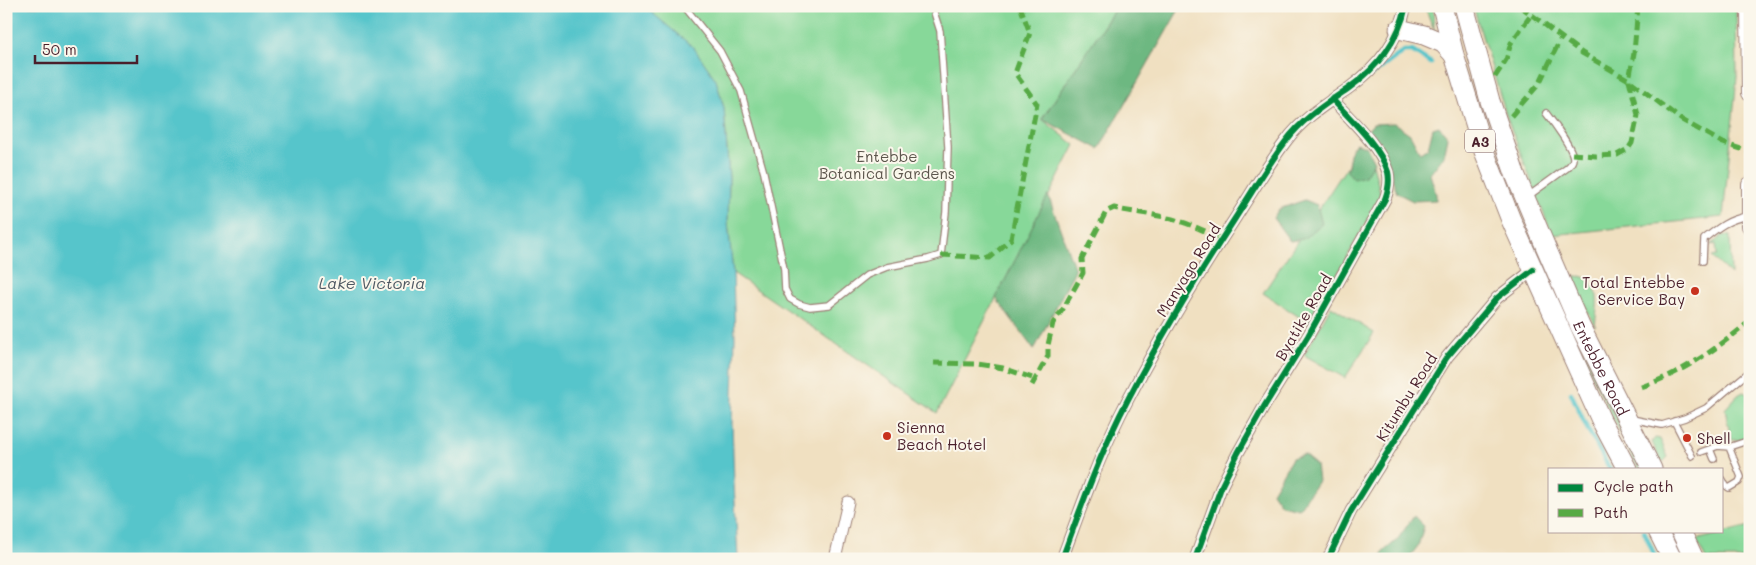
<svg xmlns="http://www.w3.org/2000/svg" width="1756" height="565" viewBox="0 0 1756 565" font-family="Mali,sans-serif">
  <rect width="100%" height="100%" fill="#fbf7ec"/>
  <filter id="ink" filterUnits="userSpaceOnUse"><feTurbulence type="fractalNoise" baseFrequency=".02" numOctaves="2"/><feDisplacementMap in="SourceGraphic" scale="10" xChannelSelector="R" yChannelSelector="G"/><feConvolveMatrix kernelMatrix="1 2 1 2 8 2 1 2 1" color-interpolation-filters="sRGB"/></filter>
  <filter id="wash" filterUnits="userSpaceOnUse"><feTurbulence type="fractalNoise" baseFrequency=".0096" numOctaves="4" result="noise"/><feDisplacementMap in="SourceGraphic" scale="20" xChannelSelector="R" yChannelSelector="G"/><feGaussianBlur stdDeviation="1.12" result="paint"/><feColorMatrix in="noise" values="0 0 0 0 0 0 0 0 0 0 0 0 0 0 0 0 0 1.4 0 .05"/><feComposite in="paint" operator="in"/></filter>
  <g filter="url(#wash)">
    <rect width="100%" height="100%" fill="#f0e0c1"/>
    <path fill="#87d899" stroke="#687c62" d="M644,6H1117L1042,119L1075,145L937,413L733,273L728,222L729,178L724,108L716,81L661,22Z
      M1420,6H1433L1434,30L1427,12Z
      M1473,6H1736L1737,77L1723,217L1552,235L1507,118Z
      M1360,147L1373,164L1381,196L1310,324L1263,293Z
      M1723,235L1730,236L1731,275L1712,257L1717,256L1716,244L1711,245Z
      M1534,242L1644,469H1638C1601,394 1564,320 1532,244Z
      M1581,276C1603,284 1597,306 1595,326L1571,278Z
      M1331,306L1374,333L1345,378L1304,355Z
      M1743,392L1748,394V436L1742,440H1731L1725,409L1738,395Z
      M1655,438L1660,439L1668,457L1663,462L1660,460L1652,442Z
      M1750,526V559H1706L1696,540Z"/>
    <path fill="#6db881" stroke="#5c6c56" d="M1117,6H1181L1099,149L1042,119Z
      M1394,123L1410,134L1420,153L1428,148L1433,128L1439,126L1448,137L1444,156L1430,174L1436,194V200L1413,201L1397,193L1393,181L1366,132L1373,124Z
      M1356,143L1366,146L1374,162L1365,176L1354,179L1347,171L1351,149Z
      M1048,195L1075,270L1034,350L996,298Z
      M1305,200L1317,205L1322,224L1303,239L1290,241L1273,218L1279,209Z
      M1304,455L1316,465L1318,481L1299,509L1281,505L1272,492L1292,458Z
      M1414,516L1424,526L1418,546L1408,559H1381L1383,552L1397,540Z"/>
    <path fill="#57c5cb" stroke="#50727b" d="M6,6H644L694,48L716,80L724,108L729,178L728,222L733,273L735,338L732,423L734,483L738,559H6Z"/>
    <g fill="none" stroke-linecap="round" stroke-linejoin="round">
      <path stroke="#57c5cb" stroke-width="4.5" d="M1372,75L1404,51H1412L1431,63
        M1571,393L1587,428L1610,469
        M1644,531L1656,559"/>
    </g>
  </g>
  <g filter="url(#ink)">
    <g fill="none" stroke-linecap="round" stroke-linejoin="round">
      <g stroke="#9d8076" stroke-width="8">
        <path id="service" d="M684,6L720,51L741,91L764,173L784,269L785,289L790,299L799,304L810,307L829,305L867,275L887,267L928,259L941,255L946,212L948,147L940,31L932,6
          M1527,197L1567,168C1570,165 1573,163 1573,158C1573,149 1553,122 1546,113
          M1703,261L1704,239C1720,226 1728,220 1747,216
          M1632,419L1662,425L1685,418L1706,408L1750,371
          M1674,421L1692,456
          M1710,449L1714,459
          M1701,452L1718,446L1729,447L1750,440
          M1723,480L1726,486L1729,488L1739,482L1741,477L1729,447"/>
      </g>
      <g stroke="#9d8076" stroke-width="13">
        <path id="minor" d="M835,559L848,502
          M1062,559C1080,510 1097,462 1120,415C1154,347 1193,283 1234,220C1251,194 1267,166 1286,141C1303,118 1326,104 1349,88C1377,68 1399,40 1406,6
          M1195,559L1222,485L1238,453L1265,405L1308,336L1385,199C1388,191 1390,181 1388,172C1380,146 1350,119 1332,99
          M1328,559L1351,511L1447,357L1497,298L1533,270"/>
      </g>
      <g stroke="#9d8076" stroke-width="18">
        <path id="secondary" d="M1749,6L1750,93
          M1750,185V226"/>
      </g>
      <g stroke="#9d8076" stroke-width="21">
        <g id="trunk">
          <path d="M1442,6L1454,55L1482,146L1511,220L1601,420L1627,469"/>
          <path id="s1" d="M1464,6L1490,101L1515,174L1541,236L1580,326L1652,469"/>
          <path d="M1399,29L1424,35L1443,43L1454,55"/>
          <path d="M1658,531L1672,559"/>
          <path d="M1681,531L1694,559"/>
        </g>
      </g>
      <use href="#service" stroke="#fff" stroke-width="5.5"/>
      <use href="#minor" stroke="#fff" stroke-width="11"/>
      <use href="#secondary" stroke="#fff" stroke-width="16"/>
      <use href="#trunk" stroke="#fff" stroke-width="19"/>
      <path stroke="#57aa44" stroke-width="5" stroke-dasharray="10 5" stroke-linecap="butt" d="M1520,6L1582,53L1629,80L1682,120L1723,143L1750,152
        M1495,77L1506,60L1511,43L1531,15
        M1511,116L1539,84L1561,38
        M1572,154L1596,156L1617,155L1628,149L1632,143L1638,115L1629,80L1634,53L1638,6
        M941,255L990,258L1011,239L1037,104L1015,73L1030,33L1020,6
        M934,363L977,364L1003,368L1035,379
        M1032,385L1048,356V345L1053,323L1063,309L1083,273L1082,259L1106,212L1114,208C1132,213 1150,213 1168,218C1186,222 1205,231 1222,239
        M1641,387C1682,373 1717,349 1750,321"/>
      <g stroke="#fbf7ec" stroke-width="9">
        <path id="cycleway" d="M1062,559C1080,510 1097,462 1120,415C1154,347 1193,283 1234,220C1251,194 1267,166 1286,141C1303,118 1326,104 1349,88C1377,68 1399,40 1406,6
          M1195,559L1222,485L1238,453L1265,405L1308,336L1385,199C1388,191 1390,181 1388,172C1380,146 1350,119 1332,99
          M1328,559L1351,511L1447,357L1497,298L1533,270"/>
      </g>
      <use href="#cycleway" stroke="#00873e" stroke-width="6"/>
    </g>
  </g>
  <g fill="#c8321e" stroke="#fbf7ec" stroke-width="2">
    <circle cx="1695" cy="291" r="5"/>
    <circle cx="887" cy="436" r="5"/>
    <circle cx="1687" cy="438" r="5"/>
  </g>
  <g text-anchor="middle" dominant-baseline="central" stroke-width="4" stroke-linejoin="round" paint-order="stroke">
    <rect fill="#fbf7ec" stroke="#7f6065" stroke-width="1" x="1465" y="129.5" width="30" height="23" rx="4"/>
    <g font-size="14" font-weight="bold" fill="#4a1f2b">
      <text x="1480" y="141">A3</text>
    </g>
    <g font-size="15" fill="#5c564c" stroke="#fbf7ec">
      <text x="887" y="156">Entebbe<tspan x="887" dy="17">Botanical Gardens</tspan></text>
    </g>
    <g font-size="15" fill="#4a1f2b" stroke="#fbf7ec">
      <text transform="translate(1188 270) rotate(-58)">Manyago Road</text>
      <text transform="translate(1303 317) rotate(-60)">Byatike Road</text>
      <text stroke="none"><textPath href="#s1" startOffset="388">Entebbe Road</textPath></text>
      <text transform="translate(1406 397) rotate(-58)">Kitumbu Road</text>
    </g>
    <g font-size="15" fill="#4a1f2b" stroke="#fbf7ec" text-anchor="start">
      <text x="1685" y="282" text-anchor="end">Total Entebbe<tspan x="1685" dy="17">Service Bay</tspan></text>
      <text x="897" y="427">Sienna<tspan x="897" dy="17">Beach Hotel</tspan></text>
      <text x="1697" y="438">Shell</text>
    </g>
    <g font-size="16" font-style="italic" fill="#4f5963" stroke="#fbf7ec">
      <text x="372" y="282">Lake Victoria</text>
    </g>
  </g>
  <rect width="1756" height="565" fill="none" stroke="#fbf7ec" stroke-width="25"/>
  <rect x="1548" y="468" width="175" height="65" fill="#fbf7ec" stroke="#b4a19f"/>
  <rect x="1558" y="484" width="25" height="8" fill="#00873e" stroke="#b4a19f"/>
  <text x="1594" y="492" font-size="15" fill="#4a1f2b">Cycle path</text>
  <rect x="1558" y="509" width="25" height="8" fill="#57aa44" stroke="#b4a19f"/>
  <text x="1594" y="518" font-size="15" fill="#4a1f2b">Path</text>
  <path d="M35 55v8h102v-8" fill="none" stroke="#4a1f2b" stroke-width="2.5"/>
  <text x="42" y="55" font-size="15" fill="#4a1f2b" stroke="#fbf7ec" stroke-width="4" paint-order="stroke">50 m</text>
</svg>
